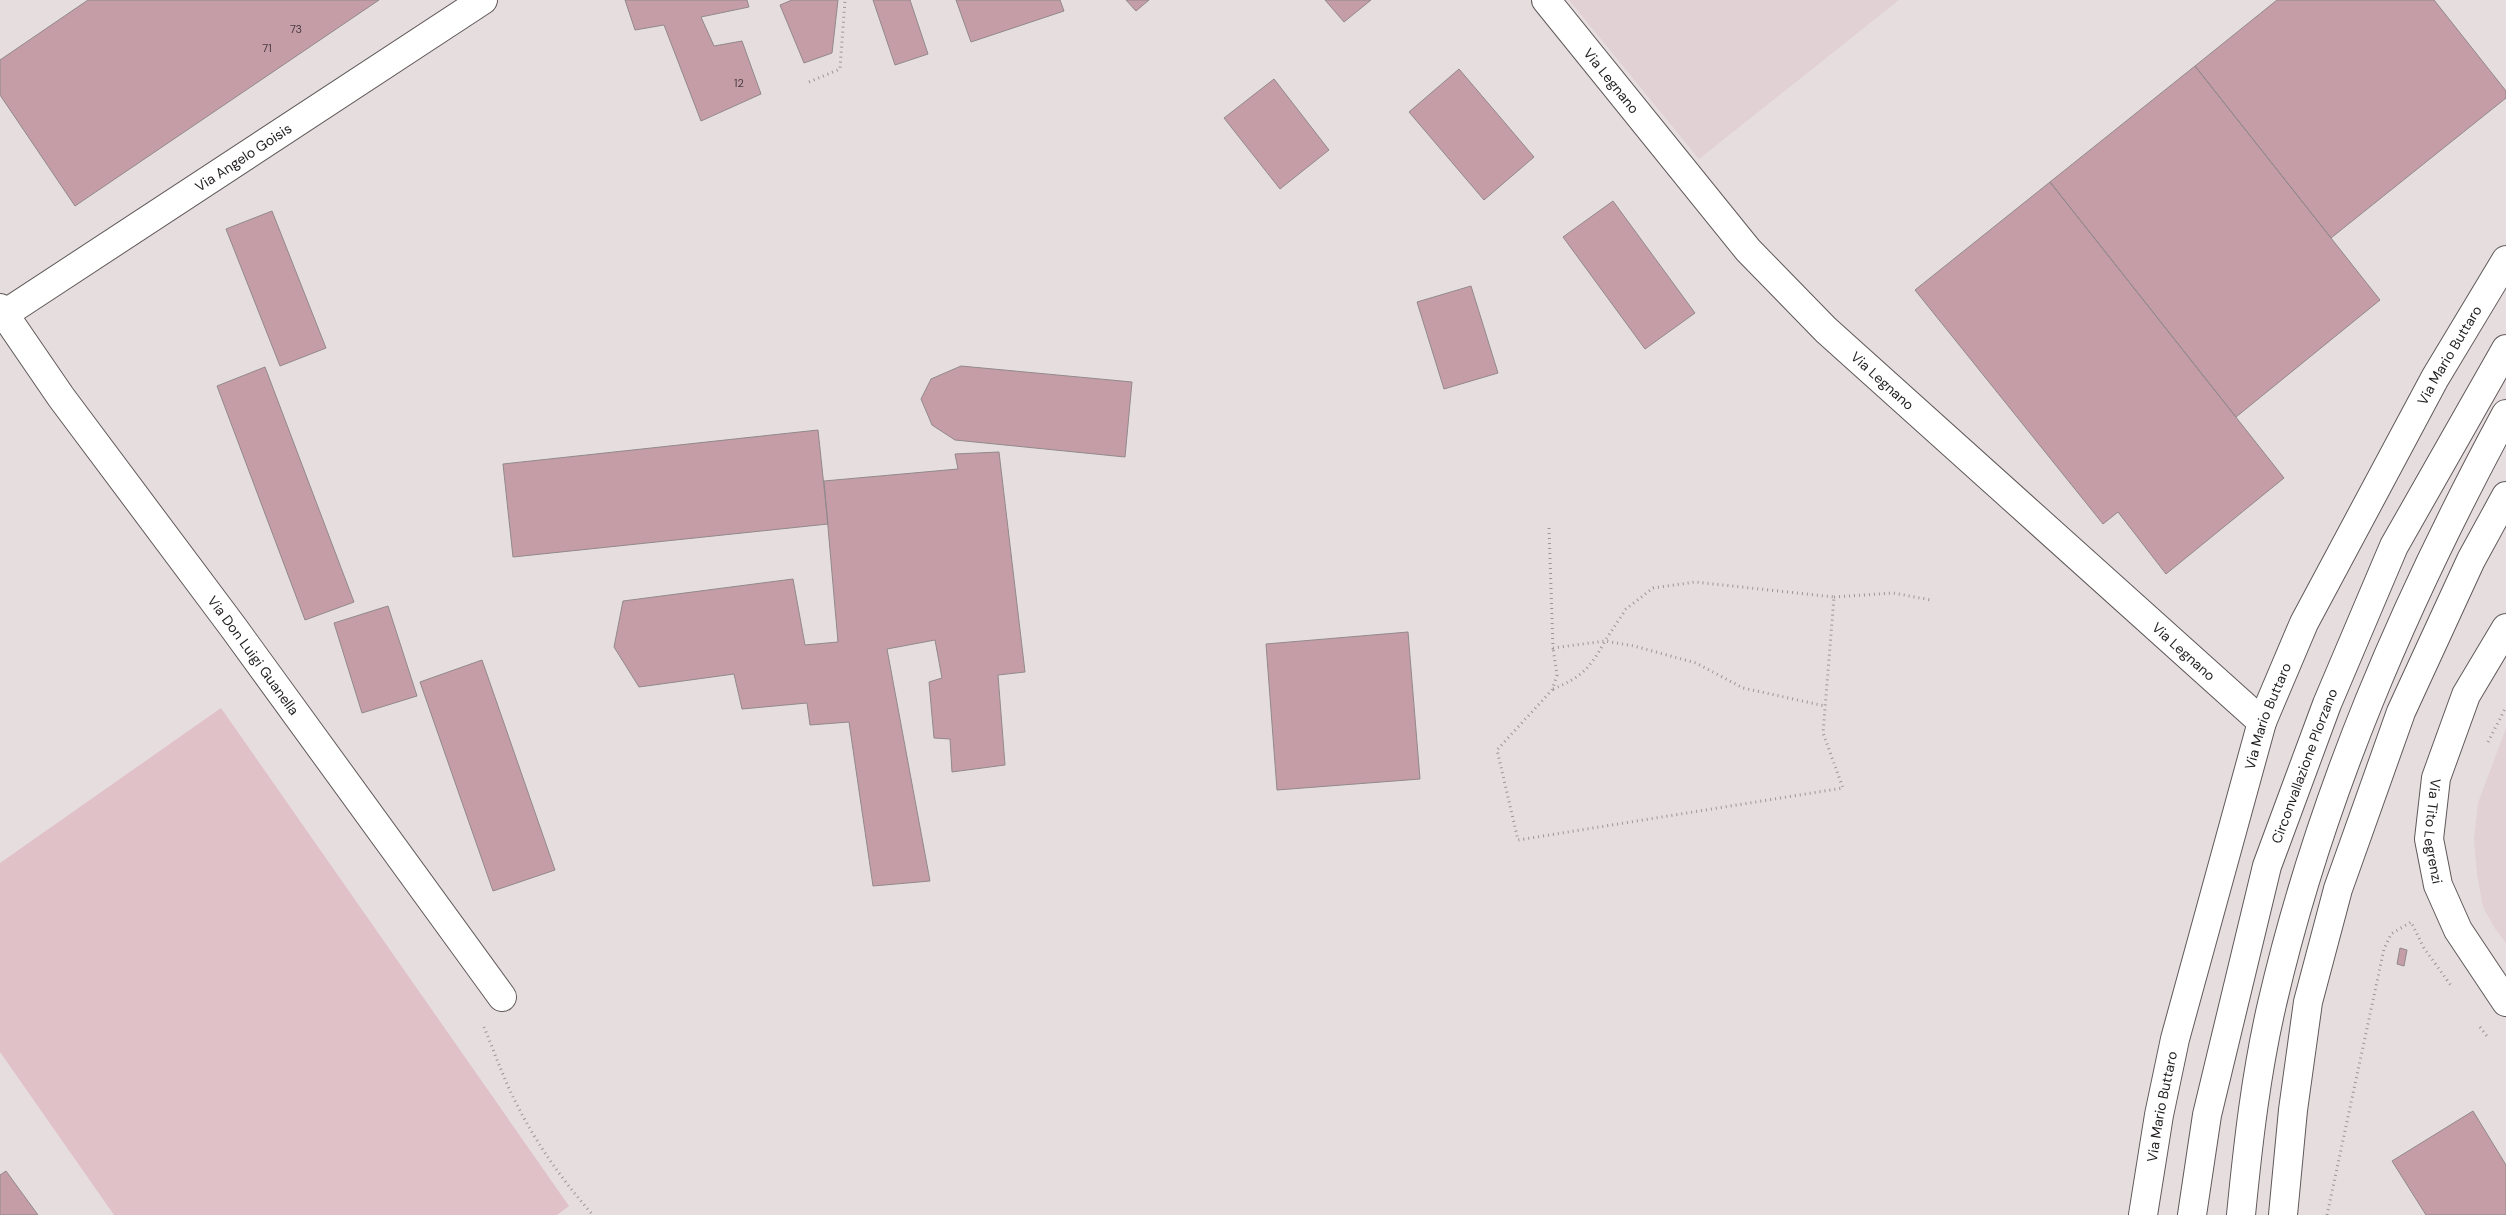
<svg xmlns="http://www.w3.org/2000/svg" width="2506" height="1215" viewBox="0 0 2506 1215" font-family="'DM Sans',sans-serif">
  <rect width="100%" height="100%" fill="#e6dddf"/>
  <path fill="#e1d0d4" d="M1569,0H1899L1699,159Z
    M2506,728V943L2494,927L2483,907L2477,874L2474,839L2478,803Z"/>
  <path fill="#e0c1c8" d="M221,708L569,1206L557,1215H114L0,1052V863Z"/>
  <path fill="#c59da7" stroke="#91898b" d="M88,0H379L75,206L0,95V60Z
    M625,0H747L749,7L701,17L714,46L742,41L761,94L701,121L664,25L635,30Z
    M792,0H838L832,53L804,63L780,5Z
    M873,0H910L928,54L895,65Z
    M956,0H1060L1064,11L971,42Z
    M1126,0H1149L1136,11Z
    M1325,0H1371L1344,22Z
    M2277,0H2434L2506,91V98L2331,238L2195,66Z
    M2195,66L2380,300L2236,417L2050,182Z
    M1459,69L1534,157L1484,200L1409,112Z
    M1274,79L1329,150L1280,189L1224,118Z
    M2050,182L2284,478L2166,574L2118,512L2103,524L1915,290Z
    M1613,201L1695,313L1645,349L1563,237Z
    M272,211L326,348L280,366L226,229Z
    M1471,286L1498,373L1444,389L1417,302Z
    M961,366L1132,382L1125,457L955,440L932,425L921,399L931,379Z
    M265,367L354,602L305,620L217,386Z
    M818,430L828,524L513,557L503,464Z
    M999,452L1025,672L998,675L1005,765L952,772L950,739L934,738L929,682L942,678L935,640L887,649L930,881L873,886L849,722L810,725L807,703L742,709L734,674L639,687L614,647L623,601L793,579L805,645L838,642L824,481L958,469L955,454Z
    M388,606L417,696L362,713L334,623Z
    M1408,632L1420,779L1277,790L1266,644Z
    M482,660L555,870L493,891L420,682Z
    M2400,948L2407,950L2404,966L2397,964Z
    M2473,1111L2506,1165V1215H2426L2392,1161Z
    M6,1171L38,1215H0V1175Z"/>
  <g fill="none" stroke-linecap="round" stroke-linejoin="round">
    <g stroke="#60595a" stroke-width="30">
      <g id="minor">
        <path id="s1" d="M1546,0L1748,250L1826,330L2262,722"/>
        <path id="s2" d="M0,308L61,397L233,627L502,997"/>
        <path id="s3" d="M0,317L483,0"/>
        <path id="s4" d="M2506,628L2466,695L2436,778L2429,839L2438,885L2458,930L2506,1002"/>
        <path id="s5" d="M2143,1215L2159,1115L2175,1039L2262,722L2304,623L2435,378L2506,260"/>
      </g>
    </g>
    <g stroke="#60595a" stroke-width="30">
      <g id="highway">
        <path id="s6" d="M2192,1215L2207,1115L2267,866L2327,704L2394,546L2506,349"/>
        <path d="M2241,1215C2248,1144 2256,1073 2272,1004C2320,796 2405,601 2506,414"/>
        <path d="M2283,1215L2293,1110L2308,1002L2338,889L2401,712L2471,560L2506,496"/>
      </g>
    </g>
    <path stroke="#9c9697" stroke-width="3" stroke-dasharray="1 4" stroke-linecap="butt" d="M809,82L840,69L845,0
      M1549,528L1553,648L1605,641L1626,609L1653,588L1695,582L1834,597L1823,733L1843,788L1518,840L1497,750L1552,690L1557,675L1553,648
      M1834,597L1893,593L1931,600
      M1553,689C1582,677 1590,668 1605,641L1634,646L1696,663L1743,688L1825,706
      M2488,742L2506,707
      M484,1027C494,1051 503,1077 515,1101C536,1143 562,1180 593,1215
      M2480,1027L2489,1039
      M2327,1215L2384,949L2391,934L2411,922L2424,948L2452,987"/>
    <use href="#minor" stroke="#fff" stroke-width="28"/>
    <use href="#highway" stroke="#fff" stroke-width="28"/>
  </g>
  <g text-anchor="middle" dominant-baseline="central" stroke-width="5" stroke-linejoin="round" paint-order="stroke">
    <g font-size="11" fill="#493d40">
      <text x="296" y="29">73</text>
      <text x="267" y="48">71</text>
      <text x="739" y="83">12</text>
    </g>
    <g font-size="14" fill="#201d1e" stroke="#e6dddf">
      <text stroke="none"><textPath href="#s1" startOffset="104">Via Legnano</textPath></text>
      <text stroke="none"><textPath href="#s3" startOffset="291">Via Angelo Goisis</textPath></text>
      <text stroke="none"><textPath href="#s5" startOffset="920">Via Mario Buttaro</textPath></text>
      <text stroke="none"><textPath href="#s1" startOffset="509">Via Legnano</textPath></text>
      <text stroke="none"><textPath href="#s1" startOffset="914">Via Legnano</textPath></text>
      <text stroke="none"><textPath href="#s2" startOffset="430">Via Don Luigi Guanella</textPath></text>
      <text stroke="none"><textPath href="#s5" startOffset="515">Via Mario Buttaro</textPath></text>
      <text stroke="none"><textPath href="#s6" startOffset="464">Circonvallazione Plorzano</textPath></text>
      <text stroke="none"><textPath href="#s4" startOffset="220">Via Tito Legrenzi</textPath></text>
      <text stroke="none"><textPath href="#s5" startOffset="110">Via Mario Buttaro</textPath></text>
    </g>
  </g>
</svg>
